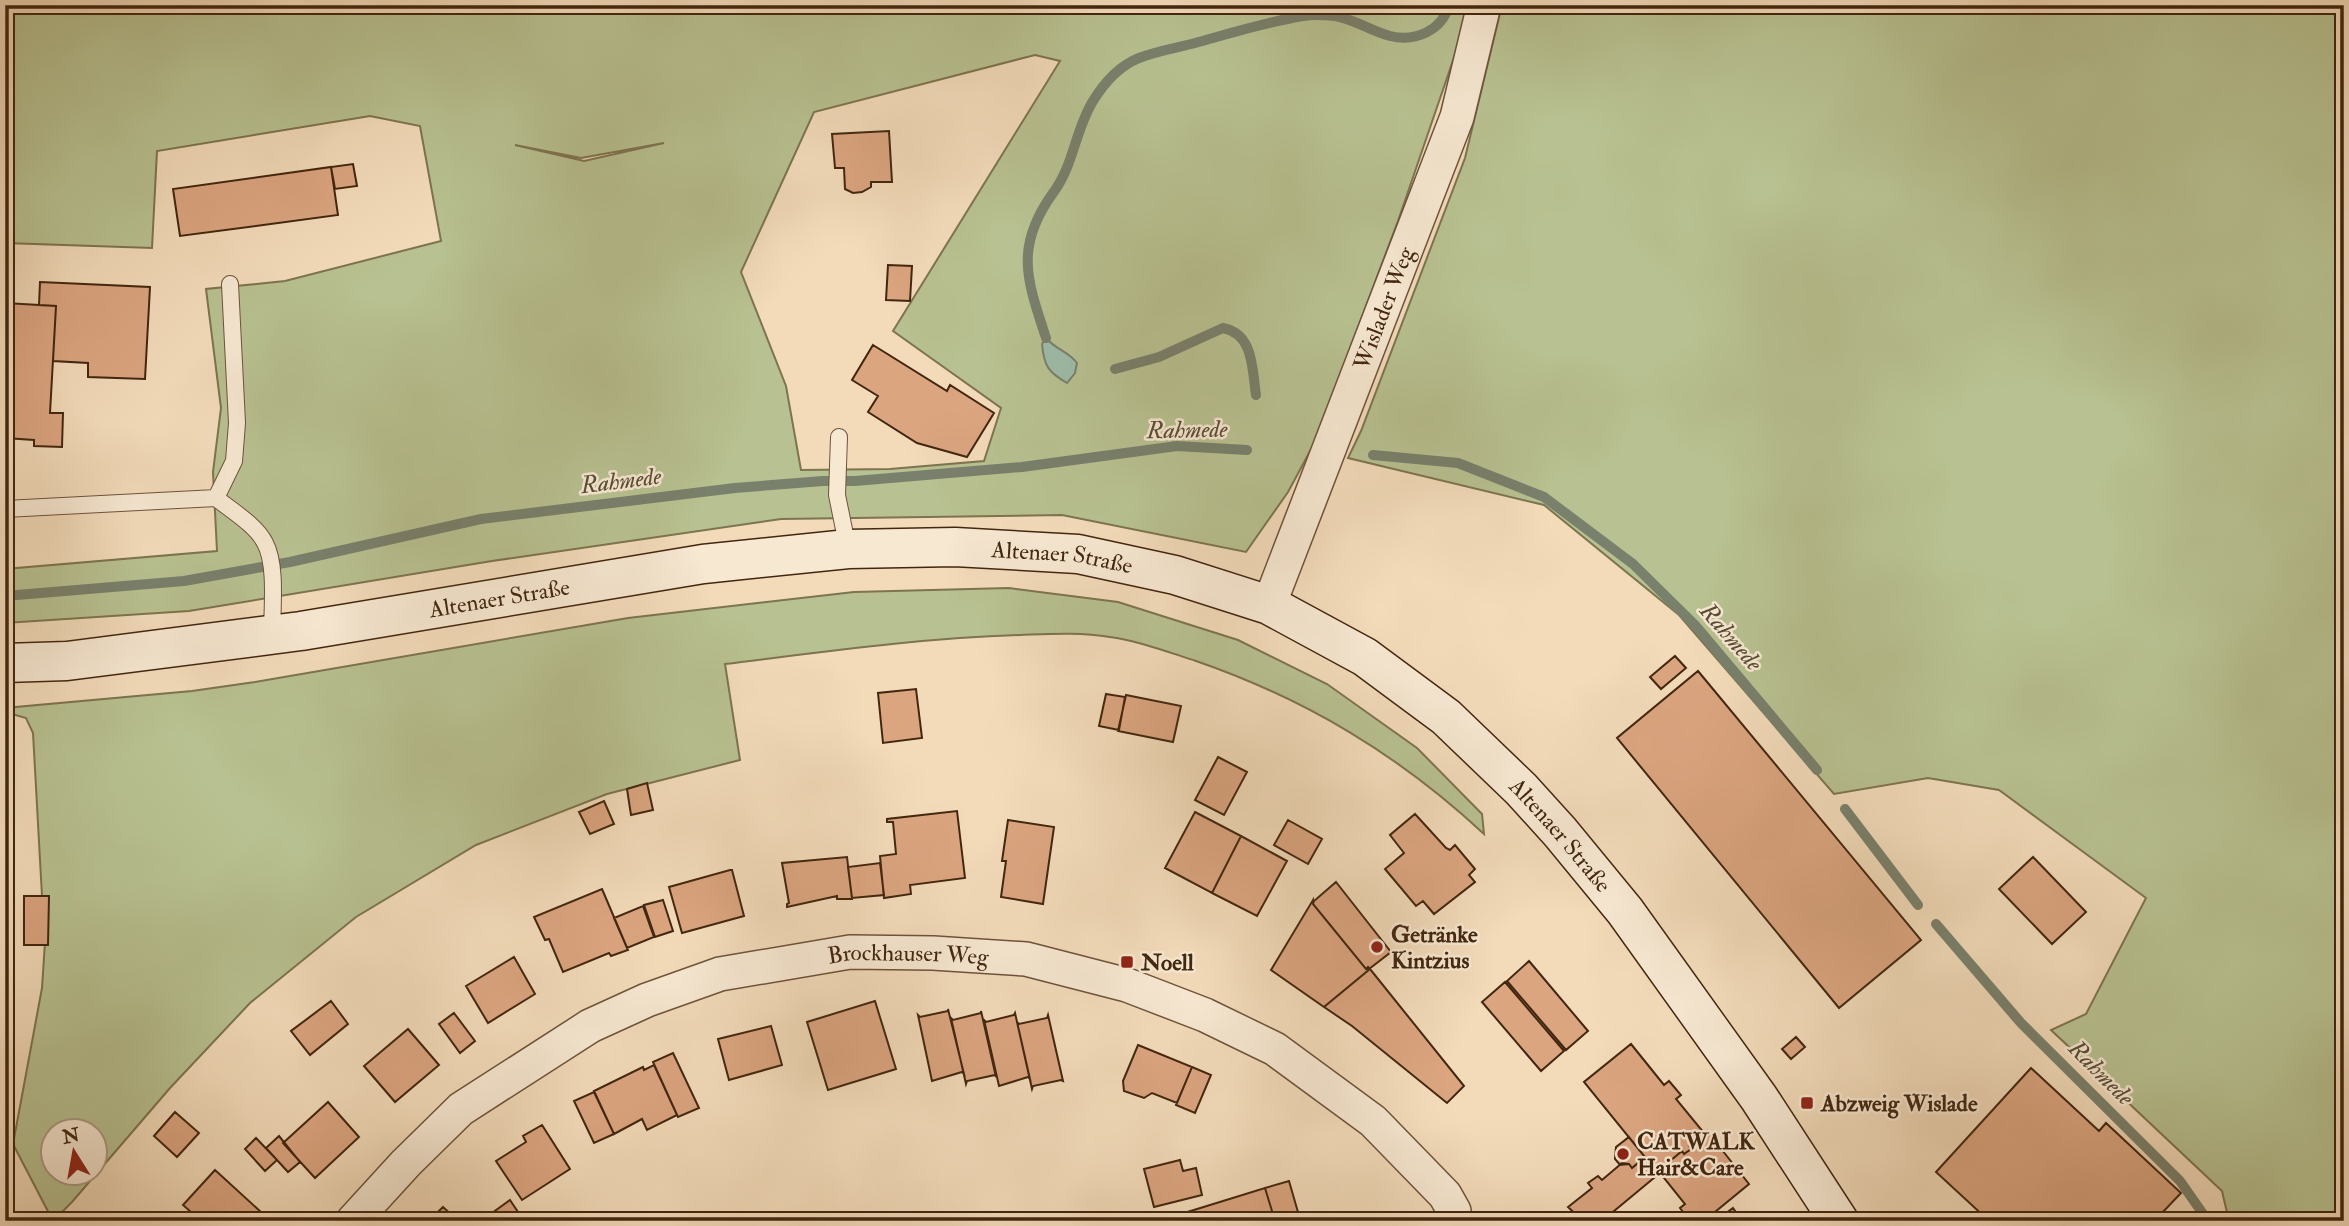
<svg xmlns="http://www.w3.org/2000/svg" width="2349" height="1226" viewBox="0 0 2349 1226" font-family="'IM FELL Double Pica',serif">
  <rect width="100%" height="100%" fill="#f3dbba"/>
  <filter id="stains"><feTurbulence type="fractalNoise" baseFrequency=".00286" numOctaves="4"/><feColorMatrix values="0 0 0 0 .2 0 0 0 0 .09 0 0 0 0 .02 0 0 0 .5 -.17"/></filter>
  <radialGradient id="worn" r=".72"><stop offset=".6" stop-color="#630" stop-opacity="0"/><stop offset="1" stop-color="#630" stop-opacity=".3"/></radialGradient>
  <path fill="#b8c191" stroke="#7d7450" stroke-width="2" fill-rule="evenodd" d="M5,5H1472L1398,221L1315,442L1288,492L1246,552L1062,515L781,519L492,561L189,611L5,623V569L217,551L213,472L221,408L206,289L285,281L441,241L420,126L370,116L157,151L152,248L5,243ZM1035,55L1060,61L893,331L1001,408L984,461L890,469L801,470L786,386L741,272L814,112ZM664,143L584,161L515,145L581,158Z
    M1502,5H2344V1221H2229L2222,1191L2051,1030L2086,1014L2146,898L1999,790L1928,778L1834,794L1679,615L1544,505L1348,458L1361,431L1465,158Z
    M1009,588L1118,602L1238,640L1327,684L1417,748L1482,814L1484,834C1399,755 1306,699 1196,661C1168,652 1139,641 1110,637C1080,632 1049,634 1020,635C921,638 823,652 725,664L740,760L607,794L476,845L356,917L250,1003L170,1088L72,1202L53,1221L13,1144L42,988L48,896H42L33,733L26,718L5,712V708L192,691L255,682L628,618L854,592ZM52,1132H94V1174H52Z"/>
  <path fill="#9dbcaa" stroke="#79806c" stroke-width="2" d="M1046,338C1055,349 1069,352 1077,363L1075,373L1067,383C1048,372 1044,366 1042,344Z"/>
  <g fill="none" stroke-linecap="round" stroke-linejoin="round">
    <path stroke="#79806c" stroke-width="10" d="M1046,338C1027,280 1014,247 1053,193C1074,165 1075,130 1093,101C1104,83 1119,66 1139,58C1156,51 1177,48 1195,43C1231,33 1267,22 1303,16C1313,14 1325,15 1335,16C1354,19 1371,31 1390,36C1415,42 1442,31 1449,5
      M1115,369L1159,357L1223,328C1254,334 1252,369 1256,395
      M1373,455L1458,463L1544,497L1633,564L1695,625L1817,770
      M5,596L184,581L290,562L481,519L735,488L823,481H855L1022,467L1177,446L1247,450
      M1845,809L1918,905
      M1936,924L2021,1023L2180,1181L2208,1221"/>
  </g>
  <path fill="#dba580" stroke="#42260f" stroke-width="2" d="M889,131L892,182H871V187L862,192L853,193L845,189L844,168H835L832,134Z
    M353,164L357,186L335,189L331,167Z
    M331,167L338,215L180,236L173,189Z
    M888,265L912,266L910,301L886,300Z
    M40,282L150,287L145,379L88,377V363L53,361L56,306L39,305Z
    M5,303L56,306L50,413H63L62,447L34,446V440L5,438Z
    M873,345L947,391L950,385L994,413L967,457L917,443L868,412L878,396L852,380Z
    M1675,656L1686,668L1661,689L1650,677Z
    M1698,671L1921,940L1839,1008L1617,738Z
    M916,689L922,738L883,743L878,693Z
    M1106,694L1125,697L1119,730L1099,726Z
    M1126,695L1181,706L1173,742L1118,731Z
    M1218,757L1247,772L1224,815L1195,800Z
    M647,783L653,810L631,815L627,789Z
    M604,801L614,824L590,834L579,812Z
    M957,811L965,878L910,885L911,894L884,898L880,856L896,854L893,822H887V819Z
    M1195,812L1241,836L1212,893L1165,868Z
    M1415,814L1446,848L1450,850L1455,845L1475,869L1469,875L1475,882L1434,914L1423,901L1416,906L1385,869L1404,853L1390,835Z
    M1008,820L1054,827L1043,904L1001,897L1006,861H1002Z
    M1288,820L1322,839L1308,864L1274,845Z
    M1241,836L1287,861L1257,916L1212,893Z
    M847,857L852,899H837V896L787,907V904L789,903L782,863Z
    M2033,857L2086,912L2052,944L1999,889Z
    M880,863L884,895L852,898L848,867Z
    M730,870H732L744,916L682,933L669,887Z
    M1336,882L1391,952L1369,969H1366L1313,904L1314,901Z
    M602,889L628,950L611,956L609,953L563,972L549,939L545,940L534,917Z
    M24,896H49L48,945H24Z
    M663,900L673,931L655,937L644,905Z
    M1313,900V904L1366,969L1368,967L1370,969L1324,1007L1271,970Z
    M643,906L654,937L627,948L614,918Z
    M514,957L535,994L488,1023L466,986Z
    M1529,961L1588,1031L1566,1050L1507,981Z
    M1370,969L1464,1086L1447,1103L1352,1026L1324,1007Z
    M1505,982L1564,1051L1541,1071L1482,1002Z
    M331,1001L348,1024L310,1055L291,1031Z
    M875,1001L896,1069L828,1090L807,1022Z
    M948,1009L964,1074L962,1072L932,1081L918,1015L920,1017L948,1011Z
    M981,1011L996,1077L995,1075L967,1081L966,1084L951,1018L953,1020L981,1013Z
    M454,1013L475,1041L460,1053L439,1024Z
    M1015,1013L1030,1079L1028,1077L999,1086L984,1020L986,1022L1014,1015Z
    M1048,1015L1063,1081L1061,1080L1033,1086L1032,1089L1017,1022L1019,1024L1047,1018Z
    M771,1026L782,1065L729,1080L718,1039Z
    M408,1029L439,1065L395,1102L364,1066Z
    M1796,1037L1805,1047L1791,1059L1782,1049Z
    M1631,1044L1664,1085L1669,1081L1681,1095L1676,1099L1704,1133L1689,1146L1691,1149L1684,1154L1682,1151L1664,1166L1666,1168L1602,1221H1583L1568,1207L1592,1188L1588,1183L1598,1176L1602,1180L1622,1163L1629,1164L1632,1168L1645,1157L1584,1082Z
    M1138,1045L1192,1067L1177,1103L1152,1093L1144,1098L1124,1091L1123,1081Z
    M673,1053L699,1108L678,1117L653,1062Z
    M654,1065L677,1115L647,1130L642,1119L614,1134L594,1091L643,1067L644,1070Z
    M1192,1067L1211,1075L1195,1113L1176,1105Z
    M2031,1068L2099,1131L2106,1123L2181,1193L2160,1215L2166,1221H1985L1987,1219L1936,1172Z
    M594,1092L614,1134L594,1143L574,1101Z
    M328,1102L359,1137L315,1178L283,1143Z
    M175,1112L199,1133L177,1157L154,1136Z
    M542,1125L570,1169L522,1200L496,1161L526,1142L523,1136Z
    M1707,1131L1749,1184L1704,1221H1690L1680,1208L1685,1204L1664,1178L1670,1173L1664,1166L1682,1151L1684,1154L1691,1149L1689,1146Z
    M279,1136L300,1162L288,1172L266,1148Z
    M1629,1137L1645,1157L1632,1168L1629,1164L1620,1165L1615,1159L1616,1147Z
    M256,1138L277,1160L265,1171L245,1149Z
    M1180,1160L1183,1171L1196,1168L1202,1195L1154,1207L1144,1169Z
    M215,1170L262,1213L255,1221H201L183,1205Z
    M1289,1181L1300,1219L1275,1221L1265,1188Z
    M1265,1188L1275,1221H1183L1181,1214Z
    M510,1200L524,1221H497L492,1213Z
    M443,1207L458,1221H434L432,1218Z
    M1733,1208L1741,1219L1738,1221H1716Z"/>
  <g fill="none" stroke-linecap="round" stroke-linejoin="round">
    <g stroke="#6e533a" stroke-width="18">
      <path id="lane" d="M839,437L837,495L848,549
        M216,498L234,461L237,423L230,284
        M5,509L216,498C232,511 256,525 265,543C277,565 272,609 272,635"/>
    </g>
    <g stroke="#6e533a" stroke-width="36">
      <g id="street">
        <path id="s1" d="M1269,605L1457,117L1484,5"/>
        <path id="s2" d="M353,1221L406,1163L461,1109L590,1026L647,1000L720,974L850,952L933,953L1026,959L1127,985L1205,1015L1275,1049L1373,1121L1445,1195L1454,1211L1455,1221"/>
      </g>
    </g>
    <g stroke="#42260f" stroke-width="41">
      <g id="secondary">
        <path id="s3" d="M5,663L67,661L301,631L703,564L848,549L955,547L1078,554L1175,575L1269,605L1365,657L1446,717L1521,789L1560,832L1625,911L1759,1098L1839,1221"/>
      </g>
    </g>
    <use href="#lane" stroke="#f7e8d2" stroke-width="16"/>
    <use href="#street" stroke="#f7e8d2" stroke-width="33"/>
    <use href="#secondary" stroke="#f7e8d2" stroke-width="38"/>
  </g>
  <g fill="#8f2418" stroke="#f7e8d2" stroke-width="2.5">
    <circle cx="1377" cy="947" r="7"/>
    <rect x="1120" y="955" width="14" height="14" rx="3.5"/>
    <rect x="1800" y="1096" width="14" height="14" rx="3.5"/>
    <circle cx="1623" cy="1154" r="7"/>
  </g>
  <g text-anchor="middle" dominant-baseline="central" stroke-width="5" stroke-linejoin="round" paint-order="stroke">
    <g font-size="23" fill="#42260f" stroke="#f7e8d2">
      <text stroke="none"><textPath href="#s1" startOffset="318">Wislader Weg</textPath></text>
      <text stroke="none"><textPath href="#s3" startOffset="1066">Altenaer Straße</textPath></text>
      <text stroke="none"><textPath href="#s3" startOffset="499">Altenaer Straße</textPath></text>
      <text stroke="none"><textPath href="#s3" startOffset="1654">Altenaer Straße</textPath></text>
      <text stroke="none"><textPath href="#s2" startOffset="639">Brockhauser Weg</textPath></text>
    </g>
    <g font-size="23" font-weight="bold" fill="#42260f" stroke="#f7e8d2" text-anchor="start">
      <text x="1391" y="934">Getränke<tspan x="1391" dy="26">Kintzius</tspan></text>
      <text x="1141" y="962">Noell</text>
      <text x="1821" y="1103">Abzweig Wislade</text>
      <text x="1637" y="1141">CATWALK<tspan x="1637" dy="26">Hair&amp;Care</tspan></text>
    </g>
    <g font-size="24" font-style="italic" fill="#594c36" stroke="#f7e8d2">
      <text transform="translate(1187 430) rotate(-1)">Rahmede</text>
      <text transform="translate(621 481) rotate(-7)">Rahmede</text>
      <text transform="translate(1731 637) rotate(49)">Rahmede</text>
      <text transform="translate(2101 1073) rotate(45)">Rahmede</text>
    </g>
  </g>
  <rect width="2349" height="1226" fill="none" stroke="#f3dbba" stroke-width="28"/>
  <rect x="7" y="7" width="2335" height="1212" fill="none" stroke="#42260f" stroke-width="3.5"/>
  <rect x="14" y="14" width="2321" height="1198" fill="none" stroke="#42260f" stroke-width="2"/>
  <g transform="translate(74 1152) rotate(349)"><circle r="33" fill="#f7e8d2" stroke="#af9a84" stroke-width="2"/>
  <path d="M0-5L12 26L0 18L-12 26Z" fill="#8f2418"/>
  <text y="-10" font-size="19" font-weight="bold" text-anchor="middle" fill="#42260f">N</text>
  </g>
  <rect width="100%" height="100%" filter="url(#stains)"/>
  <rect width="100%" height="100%" fill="url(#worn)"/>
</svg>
